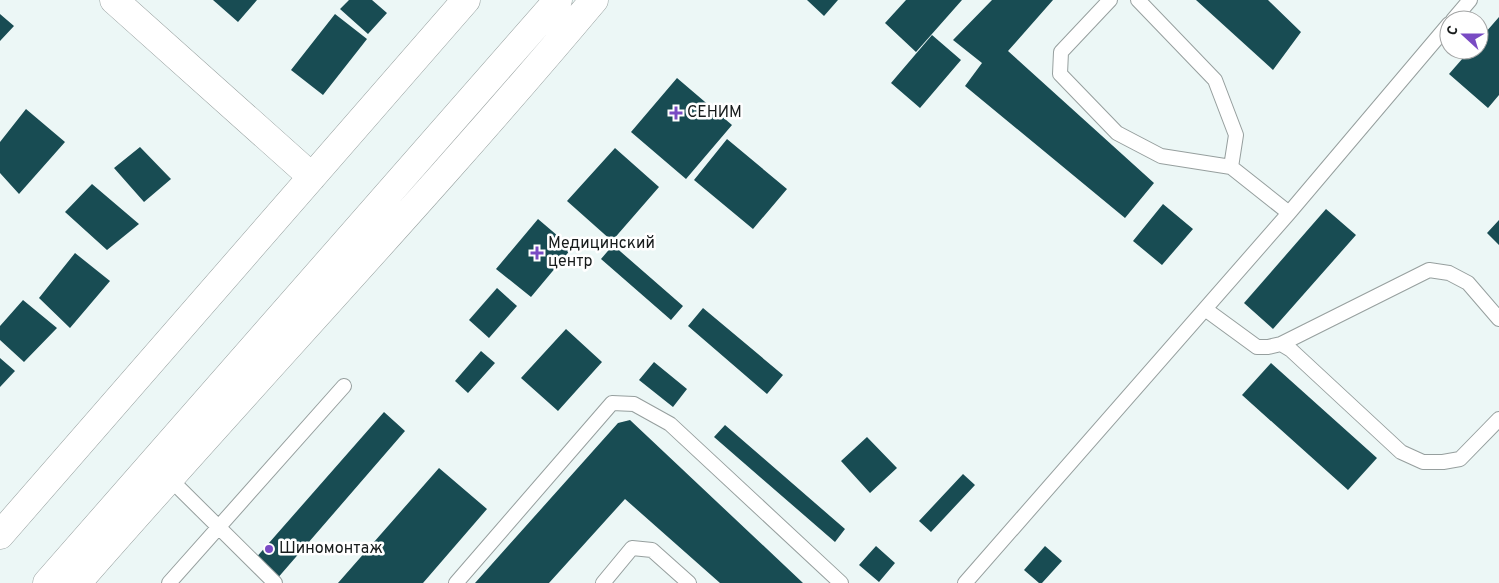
<svg xmlns="http://www.w3.org/2000/svg" width="1499" height="583" viewBox="0 0 1499 583" font-family="Overpass,sans-serif">
  <rect width="100%" height="100%" fill="#ecf7f6"/>
  <path fill="#184c53" d="M213,0H257L238,22Z
    M349,0H372L387,13L368,34L340,9Z
    M807,0H838L824,16Z
    M906,0H962L916,52L885,23Z
    M992,0H1053L1008,51L1154,183L1125,218L965,86L982,63L953,40Z
    M1196,0H1268L1301,32L1273,70Z
    M0,14L14,26L0,41Z
    M335,14L367,39L323,95L291,70Z
    M1499,17V95L1488,108L1449,74L1470,50H1479V40Z
    M932,35L961,60L920,108L891,83Z
    M677,78L732,125L686,179L631,132Z
    M26,109L65,142L19,194L0,173V142Z
    M727,139L787,189L753,229L694,180Z
    M140,147L171,179L144,202L114,168Z
    M615,148L659,187L612,241L567,201Z
    M92,184L139,224L107,250L65,212Z
    M1163,204L1193,229L1162,265L1133,241Z
    M1326,209L1356,235L1273,329L1244,303Z
    M538,219L572,248L531,297L496,269Z
    M1499,220V245L1487,233Z
    M613,245L683,306L671,320L601,259Z
    M75,253L110,281L70,328L39,298Z
    M497,288L517,306L489,338L469,320Z
    M23,300L57,328L24,362L0,340V326Z
    M703,308L783,375L767,394L688,326Z
    M566,329L602,362L558,411L521,378Z
    M481,351L495,363L468,393L455,381Z
    M0,358L15,371L0,387Z
    M654,362L687,389L673,407L639,380Z
    M1271,363L1377,458L1348,490L1242,395Z
    M384,412L405,431L276,580L254,560Z
    M630,420L803,583H720L625,499L549,583H475L618,423Z
    M725,425L845,529L835,542L714,437Z
    M867,437L897,468L870,493L841,461Z
    M439,468L487,509L423,583H338Z
    M963,474L975,485L931,532L919,521Z
    M876,546L895,563L879,582L859,565Z
    M1045,546L1062,561L1042,583H1039L1024,570Z"/>
  <g fill="none" stroke-linecap="round" stroke-linejoin="round">
    <g stroke="#969f9e" stroke-width="16">
      <path id="lane" d="M1110,0L1061,52L1060,74L1117,133L1161,156L1231,167L1289,213
        M1138,0L1215,80L1236,135L1231,167
        M1453,20L1470,0
        M1205,309L1257,347H1268L1281,344L1291,350L1401,452L1423,462H1443L1460,459L1499,419
        M1281,344L1429,270L1449,273L1468,283L1499,319
        M166,475L275,583
        M169,583L344,386
        M456,583L612,403L634,404L670,424L841,583
        M603,583L632,548L652,550L689,583
        M965,583L1289,213L1449,24"/>
    </g>
    <g stroke="#969f9e" stroke-width="29">
      <path id="street" d="M114,0L312,177
        M0,535L466,0"/>
    </g>
    <g stroke="#969f9e" stroke-width="29">
      <path id="secondary" d="M47,583L558,0
        M77,583C248,387 427,199 594,0"/>
    </g>
    <use href="#lane" stroke="#fff" stroke-width="14"/>
    <use href="#street" stroke="#fff" stroke-width="28"/>
    <use href="#secondary" stroke="#fff" stroke-width="28"/>
  </g>
  <g fill="#794bc3" stroke="#fff" stroke-width="2">
    <path d="M673.5 105.5h5v5h5v5h-5v5h-5v-5h-5v-5h5z"/>
    <path d="M534.5 245.5h5v5h5v5h-5v5h-5v-5h-5v-5h5z"/>
    <circle cx="269" cy="549" r="5"/>
  </g>
  <g text-anchor="middle" dominant-baseline="central" stroke-width="5" stroke-linejoin="round" paint-order="stroke">
    <g font-size="16" fill="#171b1b" stroke="#fff" text-anchor="start">
      <text x="687" y="113">СЕНИМ</text>
      <text x="548" y="244">Медицинский<tspan x="548" dy="18">центр</tspan></text>
      <text x="279" y="549">Шиномонтаж</text>
    </g>
  </g>
  <g transform="translate(1464 35) rotate(291)"><circle r="24" fill="#ffffff" stroke="#a2a4a4"/>
  <path d="M0-4L9 19L0 12L-9 19Z" fill="#794bc3"/>
  <text y="-8" font-size="14" font-weight="bold" text-anchor="middle" fill="#171b1b">С</text>
  </g>
</svg>
